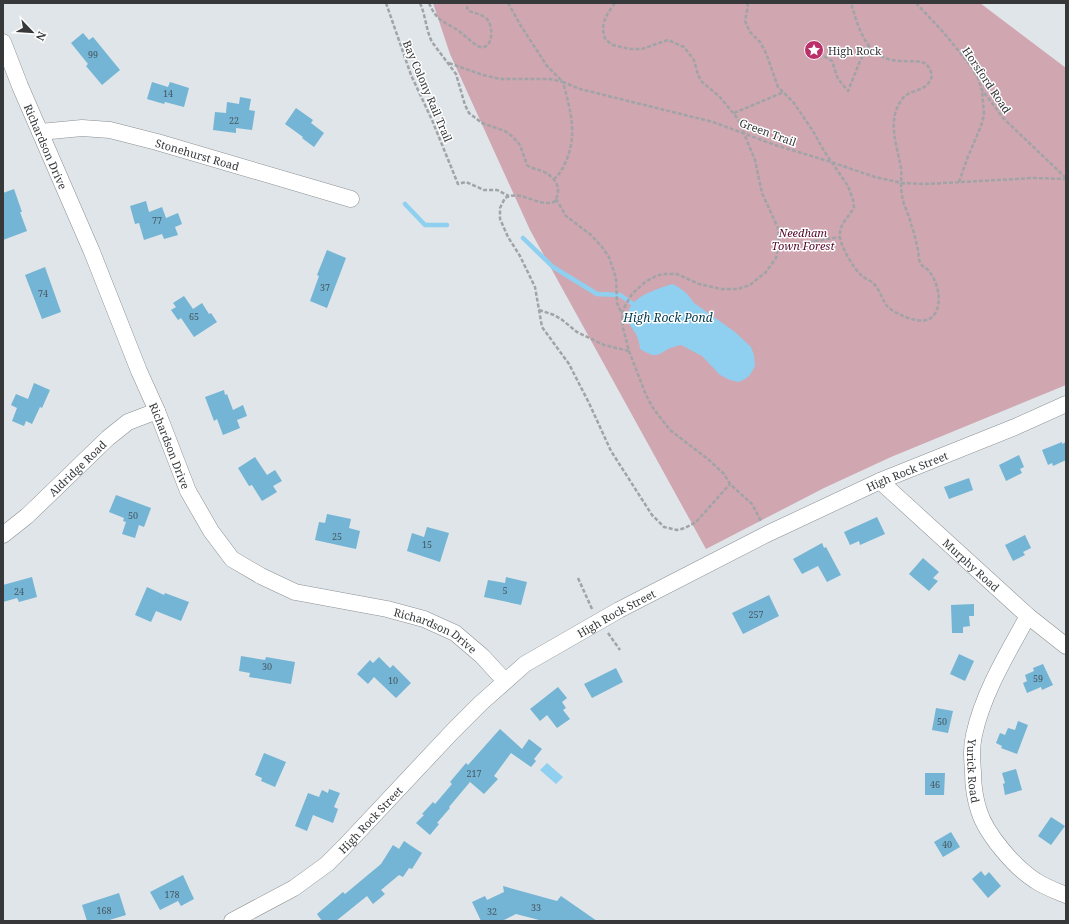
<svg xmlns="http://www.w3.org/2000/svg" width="1069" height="924" viewBox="0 0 1069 924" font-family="'Noto Serif',serif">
  <rect width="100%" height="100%" fill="#dfe5e8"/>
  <path fill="#d0a6b1" d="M433,3H980L1066,68V385L891,457L824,488L706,549L530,230L450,54Z"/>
  <path fill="#8fd0f1" d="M672,284C682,288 688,294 694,303L735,332L751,347L754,355L755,366L750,375L745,379L739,382L730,380L720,375L702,356L681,345C677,346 672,347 668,349C655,357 655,357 640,349C640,344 638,339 636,334C633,329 628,324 628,318C626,297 658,289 672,284Z
    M547,763L563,777L556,784L540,770Z"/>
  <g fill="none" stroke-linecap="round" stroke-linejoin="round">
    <path stroke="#8fd0f1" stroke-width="4.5" d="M405,204L425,225H447
      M523,238L553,267L597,294L620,295L633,304"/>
  </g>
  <path fill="#74b4d4" d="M83,33L89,40L93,37L120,70L102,85L86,66L88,64L71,43Z
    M152,82L168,87L170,82L189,88L184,107L165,102L164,104L147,99Z
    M240,97L251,99L249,110L255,111L252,130L236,128V133L213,130L215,112L226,113L227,102L239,104Z
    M296,108L313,120L311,123L324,133L314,147L302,138L303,137L285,124Z
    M14,189L22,212H20L27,231L3,240V193Z
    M146,201L149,212L162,207L166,218L178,213L182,224L175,227L178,235L164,239L162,234L144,240L139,223L135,224L130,206Z
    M327,250L346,258L327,308L310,301L319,276L317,275Z
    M45,267L61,312L42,319L25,275Z
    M184,296L193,309L202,303L209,314L211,313L217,322L194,337L181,318L178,320L171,310L176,307L173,303Z
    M34,383L50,390L42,408L40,407L32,424L26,421L24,426L12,421L17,408L11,405L16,394L28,399Z
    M224,390L225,395L227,394L233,410L243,405L247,416L237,420L240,428L223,435L217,419L214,421L205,397Z
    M1062,442V444L1066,442V460L1053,466L1052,463L1048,465L1042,450Z
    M1019,455L1024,467L1020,469L1022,473L1006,481L999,465Z
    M255,457L267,475L275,470L282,481L273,486L277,492L262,501L252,485L249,486L238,468Z
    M969,478L973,490L949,499L944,487Z
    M116,495L151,508L144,527L139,525L135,538L122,534L126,522L123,521L124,518L109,512Z
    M327,514L351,519L349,528L360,531L356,549L315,540L319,522L325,523Z
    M877,517L885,534L860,545L859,541L850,545L844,532Z
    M427,527L449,533L440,562L407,551L412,533L424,537Z
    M1025,535L1031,548L1023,552L1025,555L1013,561L1005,545Z
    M822,543L824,548L826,547L841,575L827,582L818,566L802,574L793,559Z
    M923,558L939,572L933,578L938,581L929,591L909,574Z
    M32,577L37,597L19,602L17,598L3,602V585Z
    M506,577L527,582L521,605L484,597L488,580L505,583Z
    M147,587L164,595L165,593L189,602L181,621L156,611L151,622L135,615Z
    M769,595L779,616L743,634L732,613Z
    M974,604V616H969L970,626L963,627V633H952L951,605Z
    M959,654L974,661L965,681L950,674Z
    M241,656L265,660L266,657L295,662L291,684L249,677L250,673L239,671Z
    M379,657L390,668L393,665L411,683L396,698L374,677L368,684L357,674L370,660L373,663Z
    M1043,664L1053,685L1042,690L1041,687L1027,693L1023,683L1027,681L1025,675L1034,671L1033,668Z
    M616,668L623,682L592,698L584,684Z
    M558,687L567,698L562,702L566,708L563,710L570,719L557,728L547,715L540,721L530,709Z
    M936,708L953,711L948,733L932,730Z
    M1018,721L1028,725L1017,754L1001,748L1002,746L996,743L1000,733L1005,735L1008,728L1015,730Z
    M500,729L522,749L529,739L542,749L534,759L536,761L531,767L511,753L494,776L498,779L484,794L470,782L449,807L450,808L437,823L439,824L430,835L416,823L424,815L422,814L433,802L435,804L452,784L450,782L466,763L468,765Z
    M264,753L286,762L275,787L261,781L262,778L255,775Z
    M1016,769L1022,790L1005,795L1003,784L1005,783L1002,773Z
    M925,773H945L944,795H925Z
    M329,789L340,793L334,807L338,809L333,823L313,815L307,831L295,826L308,793L319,797L322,790L328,793Z
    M1051,817L1065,826L1051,845L1038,836Z
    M951,832L960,847L943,857L934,842Z
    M404,841L422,853L412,869L409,868L403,877L399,875L381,890L385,894L373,904L367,896L336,921H322L317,914L343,892L345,894L381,864L393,845L399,849Z
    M981,871L985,876L989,872L1001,886L988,898L972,879Z
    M183,875L194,899L181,906L178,901L160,910L150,892Z
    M503,886L557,901L561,896L597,921H543L516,914L502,921H481L472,902L485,896L487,900L504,892Z
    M119,893L126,915L106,921H87L82,905Z"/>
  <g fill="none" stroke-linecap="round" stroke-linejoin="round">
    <g stroke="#8b9093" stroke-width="17">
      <g id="minor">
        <path id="s1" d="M3,42L20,86L92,252L139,371L157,411L188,491L211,531L232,559L261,576L295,592L387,609L424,619L455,633L482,656L505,681"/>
        <path id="s2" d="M40,132L82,128L110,130L157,142L351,199"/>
        <path id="s3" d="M880,481L1028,616L1066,646"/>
        <path id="s4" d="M3,535L27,516L108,438L128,422L157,411"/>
        <path id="s5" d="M1028,616C1007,654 983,693 974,735C971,748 972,759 973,772C973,785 975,799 979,811C986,834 1015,868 1036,881C1045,887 1056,891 1066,895"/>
        <path id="s6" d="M232,921L294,888L327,864L344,847L452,732L481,703L525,664L619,610L767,534L880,481L1015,427L1066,404"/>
      </g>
    </g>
    <path stroke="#a0a4a7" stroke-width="2.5" stroke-dasharray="4 2" stroke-linecap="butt" d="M386,3L411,75L432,120L458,184L466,182L484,190H497L509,196
      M420,3C426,17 426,30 432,42L456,74L465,105L469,113L482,123L505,131L513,137L520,145L527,165C532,169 537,169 542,171C556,177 563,189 554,202C536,207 522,189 505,198L500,208V219L508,237L520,256L535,287L542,327L569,364L589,403L611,451L652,515L664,527L677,530L685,528L696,522L730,484
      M429,3C437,22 444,21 459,31C465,36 471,41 477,46C493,53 495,27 486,18C481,14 474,13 469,11L467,8L468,3
      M508,3L521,26L547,66L563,82L580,89L713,122L775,145L831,162L875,177L902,183L926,184L1033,178L1066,179
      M615,3C606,15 599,26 606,40L613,45L630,49H642L668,40L684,47L694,60L698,75L702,82L719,96L738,119L755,160L762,193L778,228L779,242L776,258L766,272L750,285L738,289H721L699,284L677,274H663L656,276L645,282L632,294L625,306L622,314L623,328L629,351L646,395L653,408L670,430L709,460L724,474L730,484L752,504L761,521
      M747,3L748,6L745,21L750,32L760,42L766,53L778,87L794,103L813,131L824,151L848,186L853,200L854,207C849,218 839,223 840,236C840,246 854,269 862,276C865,279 871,280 874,284C881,291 882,301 888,307C897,315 925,328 934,315C943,303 938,281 928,270C925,267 921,266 920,262C918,258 919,254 918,250C916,241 914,232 911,224C909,214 903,205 902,195C900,186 902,177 901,168C897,145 886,119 903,98C910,89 929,92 932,75C931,71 929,67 926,64C918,58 895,65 881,56C862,45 857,22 851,3
      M916,3L944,33L971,66L978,78L982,90L1004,119L1066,178
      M814,50L832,61L838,79L848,91L860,61L869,45
      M449,63L483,75L500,79H550L563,82C570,109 578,134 566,161C563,168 560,174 554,179
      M734,113L784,92
      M959,182L967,159L981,126L984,115L982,90
      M556,199L566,216L591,235L602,247L609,257L616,278L617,303L622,314
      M779,247L840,237
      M539,310L554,315L561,319L577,332L604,345L629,351
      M578,578L592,609
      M608,633L620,650"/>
    <use href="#minor" stroke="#fff" stroke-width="16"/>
  </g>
  <defs>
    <g id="sight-disc" transform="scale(1)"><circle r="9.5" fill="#bb3068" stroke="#fff"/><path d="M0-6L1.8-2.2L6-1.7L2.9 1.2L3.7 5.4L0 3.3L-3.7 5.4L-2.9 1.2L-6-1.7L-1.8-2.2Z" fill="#fff"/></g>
  </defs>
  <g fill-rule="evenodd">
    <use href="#sight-disc" x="814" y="50"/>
  </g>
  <g text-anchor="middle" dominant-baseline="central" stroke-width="3" stroke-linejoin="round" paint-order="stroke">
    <g font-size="9" fill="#465760">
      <text x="93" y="54">99</text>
      <text x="168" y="93">14</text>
      <text x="234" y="120">22</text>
      <text x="157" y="220">77</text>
      <text x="325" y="287">37</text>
      <text x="43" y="293">74</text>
      <text x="194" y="316">65</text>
      <text x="133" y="515">50</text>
      <text x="337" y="536">25</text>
      <text x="427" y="544">15</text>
      <text x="505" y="590">5</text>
      <text x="19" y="591">24</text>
      <text x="756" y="614">257</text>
      <text x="267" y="666">30</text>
      <text x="1038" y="678">59</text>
      <text x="393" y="680">10</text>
      <text x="942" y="721">50</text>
      <text x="474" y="773">217</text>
      <text x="935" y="784">46</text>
      <text x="947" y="844">40</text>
      <text x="172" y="894">178</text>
      <text x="536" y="907">33</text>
      <text x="104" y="910">168</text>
      <text x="492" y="911">32</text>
    </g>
    <g font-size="11" fill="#36383a" stroke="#fff" text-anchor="start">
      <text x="828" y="50">High Rock</text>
    </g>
    <g font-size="11" fill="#36383a" stroke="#fff">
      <text transform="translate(987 80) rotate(56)">Horsford Road</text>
      <text transform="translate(428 91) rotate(67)">Bay Colony Rail Trail</text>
      <text transform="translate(768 132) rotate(20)">Green Trail</text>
      <text stroke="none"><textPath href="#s1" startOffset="113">Richardson Drive</textPath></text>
      <text stroke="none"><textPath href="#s2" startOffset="161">Stonehurst Road</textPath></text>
      <text stroke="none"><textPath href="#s1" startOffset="437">Richardson Drive</textPath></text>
      <text stroke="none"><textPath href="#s4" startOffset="100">Aldridge Road</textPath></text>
      <text stroke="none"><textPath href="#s6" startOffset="821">High Rock Street</textPath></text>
      <text stroke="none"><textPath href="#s3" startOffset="124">Murphy Road</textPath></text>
      <text stroke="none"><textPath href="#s6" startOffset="497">High Rock Street</textPath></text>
      <text stroke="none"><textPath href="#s1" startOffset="785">Richardson Drive</textPath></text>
      <text stroke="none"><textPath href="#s5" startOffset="167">Yurick Road</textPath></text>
      <text stroke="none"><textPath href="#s6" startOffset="173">High Rock Street</textPath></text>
    </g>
    <g font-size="11" font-style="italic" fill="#55082a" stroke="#fff">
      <text x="803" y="232">Needham<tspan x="803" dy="13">Town Forest</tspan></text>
    </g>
    <g font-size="12" font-style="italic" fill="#00394f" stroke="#fff">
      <text x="668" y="317">High Rock Pond</text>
    </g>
  </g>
  <rect width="1069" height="924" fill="none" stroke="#36383a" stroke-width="8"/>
  <g transform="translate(32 32) rotate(115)" stroke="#ffffff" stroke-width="3" paint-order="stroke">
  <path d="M0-3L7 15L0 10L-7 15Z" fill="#36383a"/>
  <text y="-6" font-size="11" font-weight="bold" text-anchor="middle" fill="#36383a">N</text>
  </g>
</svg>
